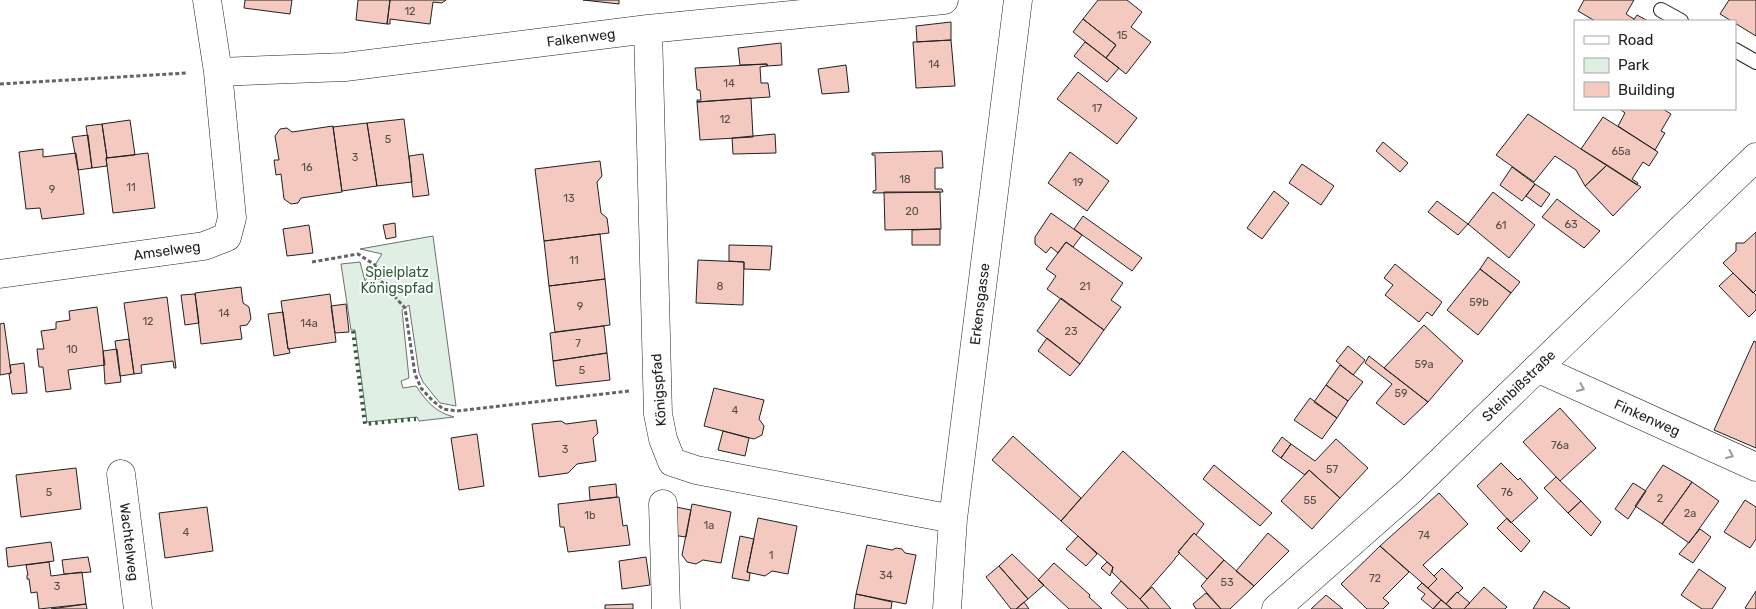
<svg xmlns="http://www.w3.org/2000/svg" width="1756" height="609" viewBox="0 0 1756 609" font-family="Rubik,sans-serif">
  <rect width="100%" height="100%" fill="#fff"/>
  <path fill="#e0efe3" stroke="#6f6f6f" d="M433,236L456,406L440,403L423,382L419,373L409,305L402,310L409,378L401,381L403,388L416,386C427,402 435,412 454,417L419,421L417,417L367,422L355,330H351L341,264L360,262L365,281L382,254L360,249Z"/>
  <path fill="#f3c9c0" stroke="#222" d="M245,0H292L290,14L244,8Z
    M358,0H390L387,24L356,20Z
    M390,0H446L442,3L433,2L430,24L390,19V24H387Z
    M583,0H619V4Z
    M1098,0H1127L1142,12L1131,27L1151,42L1126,74L1106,58L1116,45L1083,19Z
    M1584,0H1634L1626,14L1634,19L1633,21H1595L1578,11Z
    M1729,0H1756V36L1720,14Z
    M1637,15L1648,21H1633Z
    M1083,19L1116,45L1106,58L1073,32Z
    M951,22V40L917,42L916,26Z
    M951,40L955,86L916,88L913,42Z
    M1085,42L1119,68L1107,82L1074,56Z
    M781,43L782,65L767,66V64L740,65L738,48Z
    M767,64V66L760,67L761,83H768L770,97L697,102V100H701L700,90H697L695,68Z
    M846,65L849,92L822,94L818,69Z
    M1078,72L1137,118L1117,144L1057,99Z
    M751,98L753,137L700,140L697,102Z
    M1620,109H1663L1671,114L1661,131L1665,133L1655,150L1618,126L1625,113Z
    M1528,114L1581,149L1607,165L1585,186L1576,170L1555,156L1534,182L1496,155Z
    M1603,117L1658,152L1649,166L1643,162L1632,179L1638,183L1637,185L1581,149Z
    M404,119L412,182L377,186L367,123Z
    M130,120L135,155L107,158L102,124Z
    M367,123L377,186L342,191L333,127Z
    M102,124L107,158H106L107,166L92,168L86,126Z
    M333,126L342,192L301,198L298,203L291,204L284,199L281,174L276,175L274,160H279L275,136L280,129L287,128L292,132Z
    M775,134L776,153L733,154L732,138Z
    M88,135L92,168L78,170L72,137Z
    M1383,142L1408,163L1400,172L1376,151Z
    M43,149V157L76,153L84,214L42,219L40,208L26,209L19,152Z
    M942,151L943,168H935V189H942L943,192L873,193V191L876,190L875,155H872V153Z
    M1070,152L1109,181L1087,211L1048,183Z
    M148,153L155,208L113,213L106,158Z
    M423,154L429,195L413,197L409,156Z
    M600,161L602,176L597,182L601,213L607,218L609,233L544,241L535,169Z
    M1302,164L1334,186L1321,205L1289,183Z
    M1607,165L1641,187L1613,216L1585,186Z
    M1512,167L1535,184L1522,201L1500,185Z
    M1535,184L1550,194L1541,207L1526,196Z
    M1274,191L1289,203L1262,239L1247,228Z
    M884,192H940L941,229L885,230Z
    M1493,192L1535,225L1509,258L1468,224Z
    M1557,199L1600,231L1584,248L1542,217Z
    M1437,201L1468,224L1458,235L1428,212Z
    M1051,213L1082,235L1073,247L1066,242L1058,253L1051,247L1046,253L1035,244V237Z
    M1083,216L1142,258L1132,271L1074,229Z
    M395,223L396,237L386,239L383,225Z
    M309,225L313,253L287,256L283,229Z
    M940,229V245H912V230Z
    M1756,232V290L1753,293L1723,263L1736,251V243H1744Z
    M600,234L605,279L549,286L544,241Z
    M1066,242L1123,283L1111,300L1121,307L1104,330L1047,289L1056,276L1046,269Z
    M729,245L772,246L770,270L744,269V262L729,261Z
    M1488,257L1520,282L1511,293L1480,269Z
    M698,260L744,262L743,305L696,303Z
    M1395,264L1442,302L1432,316L1427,312L1419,322L1385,295L1393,285L1384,278Z
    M1480,269L1511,293L1478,335L1447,310Z
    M1733,273L1756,295V310L1749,317L1719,286Z
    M605,279L610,325L555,332L549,286Z
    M241,287L243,303L249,307L251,319L247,325L240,326L242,339L201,344L195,293Z
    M195,294L199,323L185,325L181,295Z
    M330,294L336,342L288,349L281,301Z
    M167,297L176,368H174L173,361L141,365L142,373L134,374L124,303Z
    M1061,298L1104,330L1080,364L1037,331Z
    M346,304L349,332L335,333L331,306Z
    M97,307L105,365L68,370L71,389L46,392L43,367H39L37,349H44L41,331L56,329V322L70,320L69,311Z
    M283,312L288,349H289L290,353L274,356L268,314Z
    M4,323L11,373L0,375V324Z
    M1424,325L1463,361L1428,402L1384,368Z
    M604,326L607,353L553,361L550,333Z
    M1047,338L1080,364L1070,376L1038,351Z
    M129,339L134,374L120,376L115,341Z
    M1754,341L1756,342V448L1714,430Z
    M1348,346L1365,360L1353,375L1336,361Z
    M117,349L121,382L105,384L103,351Z
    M607,353L610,380L556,386L553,361Z
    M1369,356L1428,402L1404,425L1376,403L1392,384L1365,363Z
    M24,363L27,393L12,394L9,374L11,373L10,365Z
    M1340,365L1363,382L1348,401L1326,385Z
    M1326,385L1348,401L1337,418L1314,402Z
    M714,388L764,400L759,419L764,426L762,435L754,439L704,426Z
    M1310,398L1337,418L1322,439L1294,420Z
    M1560,408L1596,448L1560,481L1523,442Z
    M596,420L598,433L593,438L596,461L577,464L568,473L539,477L532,424L561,421L566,424Z
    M723,431L749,438L745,456L718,450Z
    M477,434L484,486L459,490L451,438Z
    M1013,436L1081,498L1061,521L992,460Z
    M1282,437L1291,444L1281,458L1272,451Z
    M1336,439L1368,468L1340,498L1309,470L1305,475L1281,458L1291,444L1315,461Z
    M1123,451L1204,524L1196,535L1194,533L1178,552L1180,553L1175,558V559L1140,599L1112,572L1113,567L1061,521Z
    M1501,463L1518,480L1520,478L1538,498L1511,523L1477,486Z
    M1214,465L1272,513L1260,526L1203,479Z
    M1663,465L1692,482L1662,524L1635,506Z
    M76,468L81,509L21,517L16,475Z
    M1309,470L1340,498L1312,529L1281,501Z
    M1556,477L1581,501L1568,513L1544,488Z
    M1692,482L1719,501L1689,543L1662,524Z
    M1633,483L1646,491L1628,519L1615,509Z
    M616,484L617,497L590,500L589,487Z
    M1439,493L1468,524L1423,565L1437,579L1428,588L1380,546Z
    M619,497L623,526L627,525L630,545L568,552L564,527H560L558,504Z
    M1745,500L1756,507V539L1750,548L1724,532Z
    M1581,501L1601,522L1591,536L1568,513Z
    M692,504L731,512L721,563L703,560L696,564L687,562L682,555Z
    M671,506L691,510L686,537L672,535Z
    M207,507L213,551L165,558L159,513Z
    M758,518L797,526L788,574L772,571L765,576L747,572Z
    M1507,518L1530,541L1521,552L1497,528Z
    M1700,529L1711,537L1693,563L1679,554Z
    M1194,533L1224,560L1207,579L1178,552Z
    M1268,533L1289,551L1254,586L1236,571Z
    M740,536L754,539L747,572L750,573L749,581L732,578Z
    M1078,536L1097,554L1086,566L1066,549Z
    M51,542L54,561L8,567L6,548Z
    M867,545L892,550L896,548L902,549L905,553L916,555L906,604L856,594Z
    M1380,546L1409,572L1383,598L1389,603L1383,609H1367L1341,584Z
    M1012,554L1044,585L1028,599L999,566Z
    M88,557L91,572L64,574L62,560Z
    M646,557L650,585L622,589L619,561Z
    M1224,560L1254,586L1230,609H1221L1201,586Z
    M49,562L51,576L82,572L86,604L39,609L37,592L31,593L29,579H27V575H28L26,565Z
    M1107,562L1113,567L1110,576L1101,568Z
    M1054,563L1090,595L1089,597L1102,609H1069L1038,580Z
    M999,566L1028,599L1016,609H1011L986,577Z
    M1442,568L1463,588L1458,593L1457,592L1446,604L1428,588L1437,579L1434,576Z
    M1699,569L1726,588L1712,609H1702L1681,595Z
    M1121,581L1138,597L1149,609H1128L1111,593Z
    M1422,583L1441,600L1433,609L1421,599L1425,594L1417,588Z
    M1152,587L1171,609H1149L1140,599Z
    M1484,587L1507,607L1505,609H1464Z
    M1544,591L1570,608L1569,609H1533Z
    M1756,591V609H1747L1745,608Z
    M1457,592L1470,603L1464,609H1452L1446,604Z
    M1206,593L1221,609H1196L1193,604Z
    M856,594L892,602L891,609H854Z
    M1326,595L1343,609H1311Z
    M1441,600L1446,604L1452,609H1433Z
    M1024,602L1029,609H1016Z
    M86,604L87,609H51Z
    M633,604V609H605V605Z"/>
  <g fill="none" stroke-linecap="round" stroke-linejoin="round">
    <g stroke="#222" stroke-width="16">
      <path id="lane" d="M1661,10L1681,21
        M1735,50L1756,62"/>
    </g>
    <g stroke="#222" stroke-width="29">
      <path id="street" d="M648,29L658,414L663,439L672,462L696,470L953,519
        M218,72L345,67L648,29L944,0
        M0,274L204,246L227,237L232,218L218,72L207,0
        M1537,368L1756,467
        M121,474L138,609
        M663,504L666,609
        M947,609L953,519L1018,0"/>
    </g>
    <g stroke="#222" stroke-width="29">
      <path id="secondary" d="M1276,609L1411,490L1756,157"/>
    </g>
    <path stroke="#646464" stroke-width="3" stroke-dasharray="4 2.5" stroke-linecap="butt" d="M0,84L187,73
      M312,262L358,254L375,265L380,280L405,308L415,374L421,388L432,400L443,409L457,411L629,391"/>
    <use href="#lane" stroke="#fff" stroke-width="14"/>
    <use href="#street" stroke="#fff" stroke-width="28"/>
    <use href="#secondary" stroke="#fff" stroke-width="28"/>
    <path stroke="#2f5e38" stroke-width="4" stroke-dasharray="2.5 4" stroke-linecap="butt" d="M353,331L365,424L416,419"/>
  </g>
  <defs><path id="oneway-chevron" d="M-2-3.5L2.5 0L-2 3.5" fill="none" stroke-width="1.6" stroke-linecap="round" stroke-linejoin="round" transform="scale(1.25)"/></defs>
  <g stroke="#9c9c9c">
    <use href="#oneway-chevron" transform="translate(1581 388) rotate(24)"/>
    <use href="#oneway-chevron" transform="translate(1730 455) rotate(24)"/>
  </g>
  <g text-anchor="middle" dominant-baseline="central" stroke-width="4" stroke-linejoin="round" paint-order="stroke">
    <g font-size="11" fill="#564c4a">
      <text x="410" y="11">12</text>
      <text x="1122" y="35">15</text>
      <text x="934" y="64">14</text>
      <text x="729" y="83">14</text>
      <text x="1097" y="108">17</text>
      <text x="725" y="119">12</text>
      <text x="388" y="139">5</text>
      <text x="1621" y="151">65a</text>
      <text x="355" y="157">3</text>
      <text x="307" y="167">16</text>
      <text x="905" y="179">18</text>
      <text x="1078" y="182">19</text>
      <text x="131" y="187">11</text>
      <text x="52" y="189">9</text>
      <text x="569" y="198">13</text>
      <text x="912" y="211">20</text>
      <text x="1571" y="224">63</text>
      <text x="1501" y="225">61</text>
      <text x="574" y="260">11</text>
      <text x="720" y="286">8</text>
      <text x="1085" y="286">21</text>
      <text x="1479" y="302">59b</text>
      <text x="580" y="306">9</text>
      <text x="224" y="313">14</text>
      <text x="148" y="321">12</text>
      <text x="309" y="323">14a</text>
      <text x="1071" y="331">23</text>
      <text x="578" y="343">7</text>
      <text x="72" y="349">10</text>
      <text x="1424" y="364">59a</text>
      <text x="582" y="370">5</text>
      <text x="1401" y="393">59</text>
      <text x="735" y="410">4</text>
      <text x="1560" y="445">76a</text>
      <text x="565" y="449">3</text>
      <text x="1332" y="469">57</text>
      <text x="49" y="492">5</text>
      <text x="1507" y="492">76</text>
      <text x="1660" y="498">2</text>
      <text x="1310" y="500">55</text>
      <text x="1690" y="513">2a</text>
      <text x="590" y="515">1b</text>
      <text x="709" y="525">1a</text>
      <text x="186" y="532">4</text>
      <text x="1424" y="535">74</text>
      <text x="771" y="555">1</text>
      <text x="886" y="575">34</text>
      <text x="1375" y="578">72</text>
      <text x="1227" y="582">53</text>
      <text x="57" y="586">3</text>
    </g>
    <g font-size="14" fill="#222" stroke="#fff">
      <text transform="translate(581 38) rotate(-7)">Falkenweg</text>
      <text transform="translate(167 251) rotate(-8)">Amselweg</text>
      <text transform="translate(980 304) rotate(-83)">Erkensgasse</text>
      <text transform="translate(1519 386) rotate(-44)">Steinbißstraße</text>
      <text transform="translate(659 390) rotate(-94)">Königspfad</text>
      <text transform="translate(1647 418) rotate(24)">Finkenweg</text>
      <text transform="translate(129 542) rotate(83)">Wachtelweg</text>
    </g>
    <g font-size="14" fill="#2f5e38" stroke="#fff">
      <text x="397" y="272">Spielplatz<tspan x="397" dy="16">Königspfad</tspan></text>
    </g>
  </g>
  <rect x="1574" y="20" width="162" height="90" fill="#ffffff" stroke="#a7a7a7"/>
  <rect x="1584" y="36" width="25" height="8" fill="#ffffff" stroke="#a7a7a7"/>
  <text x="1618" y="45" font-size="15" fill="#222222">Road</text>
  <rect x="1584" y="58" width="25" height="15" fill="#e0efe3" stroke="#a7a7a7"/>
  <text x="1618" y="70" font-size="15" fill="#222222">Park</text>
  <rect x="1584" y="82" width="25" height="15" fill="#f3c9c0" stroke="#a7a7a7"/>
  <text x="1618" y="95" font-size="15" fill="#222222">Building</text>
</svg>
